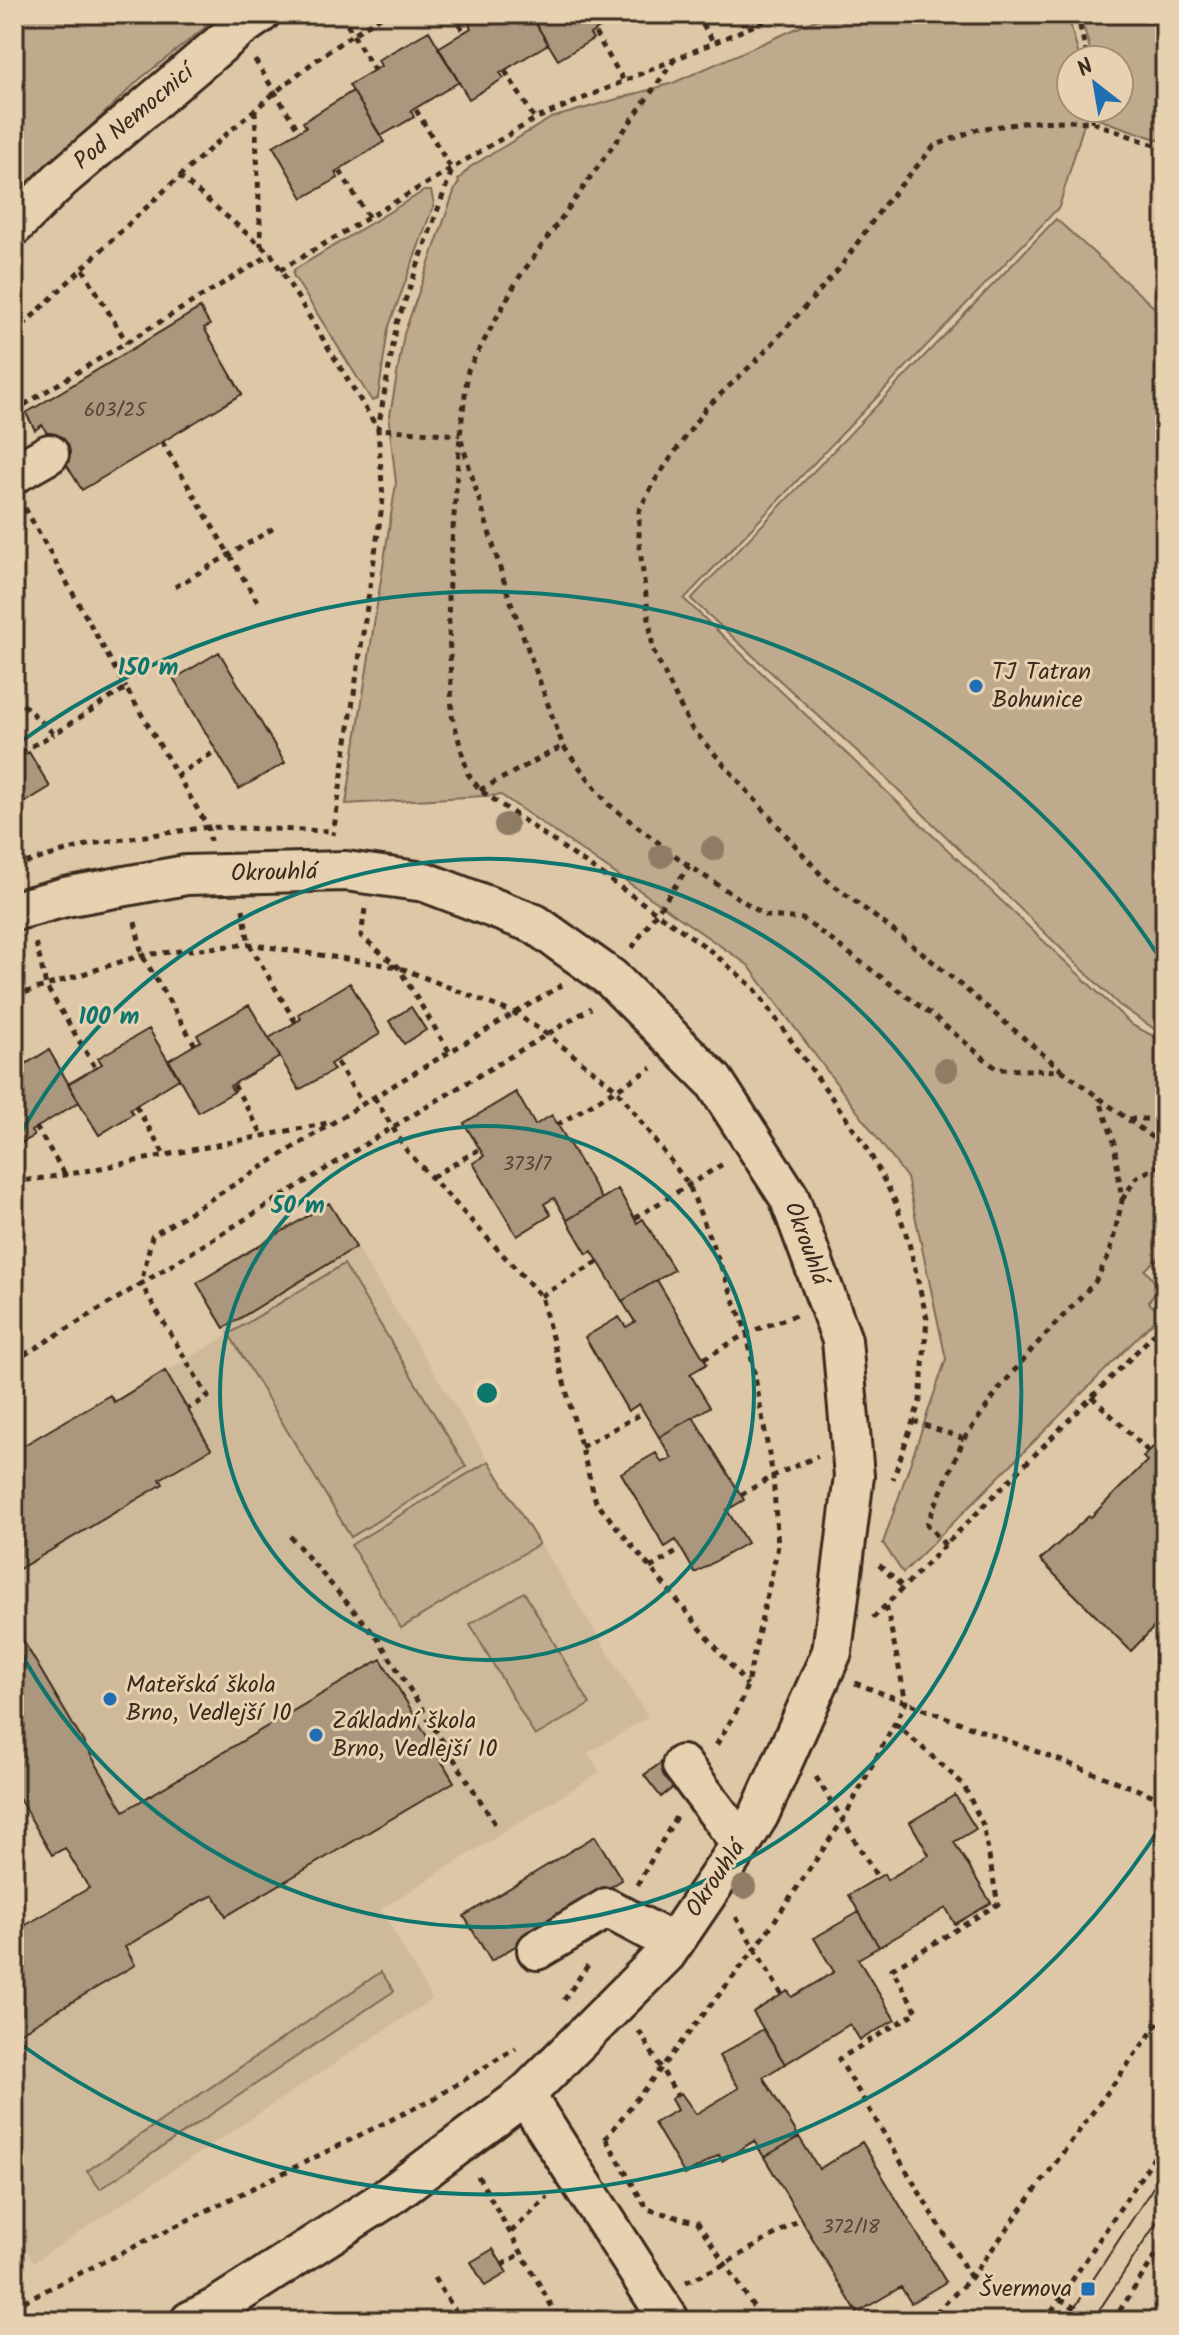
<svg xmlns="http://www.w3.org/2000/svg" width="1179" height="2335" viewBox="0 0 1179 2335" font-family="Kalam,sans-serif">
  <rect width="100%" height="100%" fill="#ddc7a7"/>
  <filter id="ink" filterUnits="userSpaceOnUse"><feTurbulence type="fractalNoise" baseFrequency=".0125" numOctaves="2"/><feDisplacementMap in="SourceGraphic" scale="16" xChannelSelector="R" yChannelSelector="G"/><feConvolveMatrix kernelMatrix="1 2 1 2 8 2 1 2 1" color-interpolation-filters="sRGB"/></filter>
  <g filter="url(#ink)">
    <path fill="#ceb99a" d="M329,1203L648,1717L588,1753L600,1772L381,1909L432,1999L34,2262L14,2228V1932L89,1888L65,1848L52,1855L14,1790V1451L110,1395L115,1402L228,1335L197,1283Z"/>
    <path fill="#bfaa8e" stroke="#7d6a56" stroke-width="2" d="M14,14H222L140,79L17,197L14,192Z
      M829,14H889L1070,23L1080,60H1071V108H1087L1086,117L1059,207L684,599L1132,1025L1165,1042V1251L1145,1270L1160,1288L1148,1302L1161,1314L903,1573L883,1543L946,1359L907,1178L748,965L501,795L346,804L396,483L389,421L404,334L455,189L459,182L458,180L470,167L551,118L673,83Z
      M1080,14L1165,22V142L1098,119L1099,108H1119V60H1093Z
      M424,191H431L434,204L388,329L378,398L372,401L293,275L294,270Z
      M1056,219L1165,317V1036L1119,1005L881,773L691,599Z
      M344,1264L466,1467L351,1537L229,1334Z
      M489,1461L539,1544L401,1628L351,1545Z
      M524,1592L590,1704L535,1736L470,1624Z
      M381,1972L394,1991L100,2189L87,2171Z"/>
    <path fill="#aa977d" stroke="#3b2a1e" stroke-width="2" d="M482,14H530L548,44L500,73L504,78L469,99L438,48L471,28L468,22Z
      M530,14H623L590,34L593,39L558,60Z
      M643,14H661L648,22Z
      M429,31L459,82L411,111L414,117L381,136L349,85L381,66L378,60Z
      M353,91L384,142L335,172L338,178L303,198L273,146L306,127L303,122Z
      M200,308L210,325L204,328L242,394L82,490L42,425L35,430L26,413Z
      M219,652L285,763L239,789L174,679Z
      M14,739L24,755L29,752L50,787L14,809Z
      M350,983L380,1034L330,1064L334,1070L299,1090L269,1038L301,1019L298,1014Z
      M249,1005L280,1057L230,1086L234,1092L198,1112L169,1060L201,1041L197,1035Z
      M411,1007L426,1030L404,1044L389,1021Z
      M149,1029L179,1079L130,1109L133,1114L99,1135L68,1084L102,1064L98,1058Z
      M49,1050L79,1102L31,1131L34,1136L14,1147V1071Z
      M516,1092L535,1125L552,1115L602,1199L567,1220L554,1198L544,1204L551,1215L517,1236L473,1163L484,1156L464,1123Z
      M618,1189L637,1223L643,1219L674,1270L622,1301L592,1251L587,1254L567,1220Z
      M329,1203L356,1247L224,1328L197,1283Z
      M657,1280L707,1364L690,1374L710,1407L659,1437L639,1404L628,1411L585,1337L619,1317L626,1327L635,1322L622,1301Z
      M165,1371L211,1449L160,1479L163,1484L14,1572V1451L110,1395L114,1402Z
      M693,1417L744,1500L727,1510L747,1543L695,1573L676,1540L665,1547L621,1473L656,1453L662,1463L672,1458L659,1437Z
      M1165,1435V1624L1161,1620L1131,1651L1040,1560L1089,1516L1091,1517L1147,1461L1143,1457Z
      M14,1625L124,1811L381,1659L454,1782L226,1916L214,1895L201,1901L125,1947L135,1965L14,2036V1932L89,1888L65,1848L52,1855L14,1790Z
      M665,1760L681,1781L661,1797L644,1775Z
      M955,1795L976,1829L954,1842L991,1903L955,1924L946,1908L879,1947L849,1895L884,1874L887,1880L929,1855L910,1822Z
      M595,1836L622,1880L491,1961L464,1916Z
      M859,1912L879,1947L858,1959L895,2020L860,2040L850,2024L785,2064L753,2012L788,1991L792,1997L834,1972L814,1938Z
      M763,2029L785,2064L763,2077L799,2137L764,2157L754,2141L722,2161L719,2155L685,2175L654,2123L677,2110L671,2099L681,2093L696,2114L739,2088L719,2056Z
      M799,2137L819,2169L862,2142L946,2282L911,2303L901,2287L857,2313L764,2157Z
      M493,2249L507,2273L485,2286L471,2262Z"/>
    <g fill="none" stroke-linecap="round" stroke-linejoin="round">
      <g stroke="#3b2a1e" stroke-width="44">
        <g id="minor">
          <path id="s1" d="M14,226L61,179L237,30L260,14"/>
          <path d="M14,474L49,454"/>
          <path id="s2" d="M14,911L65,897L186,875L346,871L425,882L535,924L611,978L714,1081L789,1197L842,1340L854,1476L832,1652L759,1815L741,1844L666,1954L525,2095L387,2198L214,2309L190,2321"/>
          <path d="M682,1765L741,1844"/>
          <path d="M537,1950L607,1908L673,1943"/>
          <path d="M525,2095L670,2321"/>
        </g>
      </g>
      <path stroke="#3b2a1e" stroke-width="5" stroke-dasharray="6 6" stroke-linecap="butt" d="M341,14L374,70
        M453,14L464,32
        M696,14L714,43
        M1077,14L1088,60
        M595,33L624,81
        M675,59L518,279L468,370L460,435L448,596L452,715L468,774L480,790L706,947L754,988L866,1146L895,1201L909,1243L927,1319L920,1401L893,1479
        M255,60L299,131
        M505,71L535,119
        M255,110L261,246
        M416,110L452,170L397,323L378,429L460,435
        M1092,122L1093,108
        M340,171L369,218
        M179,176L271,254L378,429L383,499L333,835
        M83,269L127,343
        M280,270L535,119L781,14
        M14,334C82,269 149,203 220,140C272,94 325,49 386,14
        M14,411L271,254
        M461,440L507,591L563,746L608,804L689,866L766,916L803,919L932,1015L997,1069L1063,1071L1165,1147
        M162,442L257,601
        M25,508L126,688
        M175,587L274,528
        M14,696L54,734L126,688L208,827L210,841
        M21,752L54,734
        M176,776L216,751
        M480,790L563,746
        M14,866L90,844L208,827L333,831
        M243,909L249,944L296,1023
        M365,909L361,936L398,967L450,1053
        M135,922L142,955L195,1045
        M36,943L46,986L95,1067
        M632,948L689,866
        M562,985L374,1097L152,1236L141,1284L393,1127L591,1008
        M14,996L142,955L249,944L398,967L516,1014L548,1035L616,1089L689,1185L747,1333L773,1476L778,1546L747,1685L740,1705L714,1749
        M337,1062L363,1105
        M1063,1071L920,951L823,877L690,726L653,650L639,542V511L654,482L705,409L762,355L839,269L884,205L934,146L978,129L1031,122L1067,121L1092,122L1165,149
        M234,1085L262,1134
        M374,1097L407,1151L541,1296L596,1502L747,1685
        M136,1106L164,1154
        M1129,1119H1165
        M557,1125L652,1068
        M36,1127L65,1174
        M432,1177L478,1150
        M14,1182L65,1175L333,1122
        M1122,1200L1137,1177L1165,1163
        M635,1218L726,1162
        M541,1296L598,1262
        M704,1359L747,1333L796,1315
        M14,1361L141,1284L208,1397L188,1409
        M1092,1397L1149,1452
        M913,1421L964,1439
        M581,1447L643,1413
        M741,1495L773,1476L818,1456
        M290,1536L378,1639L495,1824
        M945,1545L927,1524L964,1439L999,1389L1034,1347L1095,1282L1110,1253L1122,1201L1114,1142L1099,1098
        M879,1565L903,1587
        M650,1568L680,1550
        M873,1618L1165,1323
        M855,1683L1165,1800
        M895,1723L963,1784L983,1825L998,1904L892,1969L917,2012L839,2059L971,2278
        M816,1777L878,1878
        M637,1885L676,1817
        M736,1917L782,1995
        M564,2000L588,1965
        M639,2031L677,2095
        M605,2139L756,1948L843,1820L906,1702L886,1604
        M606,2139L647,2209L698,2223L763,2321
        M478,2176L560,2321
        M511,2232L548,2197
        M502,2265L522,2253
        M434,2278L462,2321
        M14,2280L26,2300
        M686,2282L725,2264L801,2219
        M1060,2299L1097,2321
        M14,2308L26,2300L433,2099L516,2048
        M291,2315L295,2321
        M611,2321L624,2314
        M927,2321L971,2278L1165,2014
        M1045,2321L1165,2141
        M1113,2321L1165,2241"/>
      <use href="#minor" stroke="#e7d1b0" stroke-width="38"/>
      <path stroke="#3b2a1e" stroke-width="2" d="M1066,2321L1165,2169
        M1092,2321L1165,2210"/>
    </g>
    <g fill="#8f7b65">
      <circle cx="506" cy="825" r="12"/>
      <circle cx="713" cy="849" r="12"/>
      <circle cx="661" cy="856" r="12"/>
      <circle cx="946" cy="1070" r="12"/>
      <circle cx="744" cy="1887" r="12"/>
    </g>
  </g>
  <g fill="none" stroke="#0f766e" stroke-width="4">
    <circle cx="487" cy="1393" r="267"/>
    <path d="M16 1142A534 534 0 1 1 16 1644"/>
    <path d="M1163 1823A801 801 0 0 1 16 2041M16 745A801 801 0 0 1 1163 963"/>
  </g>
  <g fill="#1f6fb2" stroke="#e7d1b0" stroke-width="3">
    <circle cx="976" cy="686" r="8"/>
    <circle cx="110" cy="1699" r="8"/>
    <circle cx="316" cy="1735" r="8"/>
    <rect x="1080" y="2281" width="16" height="16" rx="4"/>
  </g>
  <g text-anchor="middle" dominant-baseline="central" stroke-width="6" stroke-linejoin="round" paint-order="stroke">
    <g font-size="20" fill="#574536">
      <text x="115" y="411">603/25</text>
      <text x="527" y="1165">373/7</text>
      <text x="851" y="2228">372/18</text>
    </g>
    <g font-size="24" fill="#3b2a1e" stroke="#e7d1b0">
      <text stroke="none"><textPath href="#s1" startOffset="162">Pod Nemocnicí</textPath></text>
      <text stroke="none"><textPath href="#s2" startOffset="264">Okrouhlá</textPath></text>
      <text stroke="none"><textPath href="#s2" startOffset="960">Okrouhlá</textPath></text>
      <text transform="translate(716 1879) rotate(-56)">Okrouhlá</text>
    </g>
    <g font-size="24" fill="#3b2a1e" stroke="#e7d1b0" text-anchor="start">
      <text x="992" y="672">TJ Tatran<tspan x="992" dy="28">Bohunice</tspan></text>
      <text x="126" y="1685">Mateřská škola<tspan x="126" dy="28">Brno, Vedlejší 10</tspan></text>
      <text x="332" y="1721">Základní škola<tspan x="332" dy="28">Brno, Vedlejší 10</tspan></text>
      <text x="1072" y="2289" text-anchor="end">Švermova</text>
    </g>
  </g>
  <circle cx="487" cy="1393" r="12" fill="#0f766e" stroke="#e7d1b0" stroke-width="4"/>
  <g font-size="24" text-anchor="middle" font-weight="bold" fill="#0f766e" stroke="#e7d1b0" stroke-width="6" stroke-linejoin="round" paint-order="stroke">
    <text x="148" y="675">150 m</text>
    <text x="109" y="1024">100 m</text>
    <text x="298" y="1213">50 m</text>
  </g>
  <rect width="1179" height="2335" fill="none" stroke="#e7d1b0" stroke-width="48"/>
  <rect x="24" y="24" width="1131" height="2287" fill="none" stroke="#3b2a1e" stroke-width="3" filter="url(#ink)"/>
  <g transform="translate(1095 84) rotate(329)"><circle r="38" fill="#e7d1b0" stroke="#a28e76" stroke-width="2"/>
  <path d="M0-6L14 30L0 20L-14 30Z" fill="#1f6fb2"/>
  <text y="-12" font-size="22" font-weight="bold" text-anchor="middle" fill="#3b2a1e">N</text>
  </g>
</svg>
